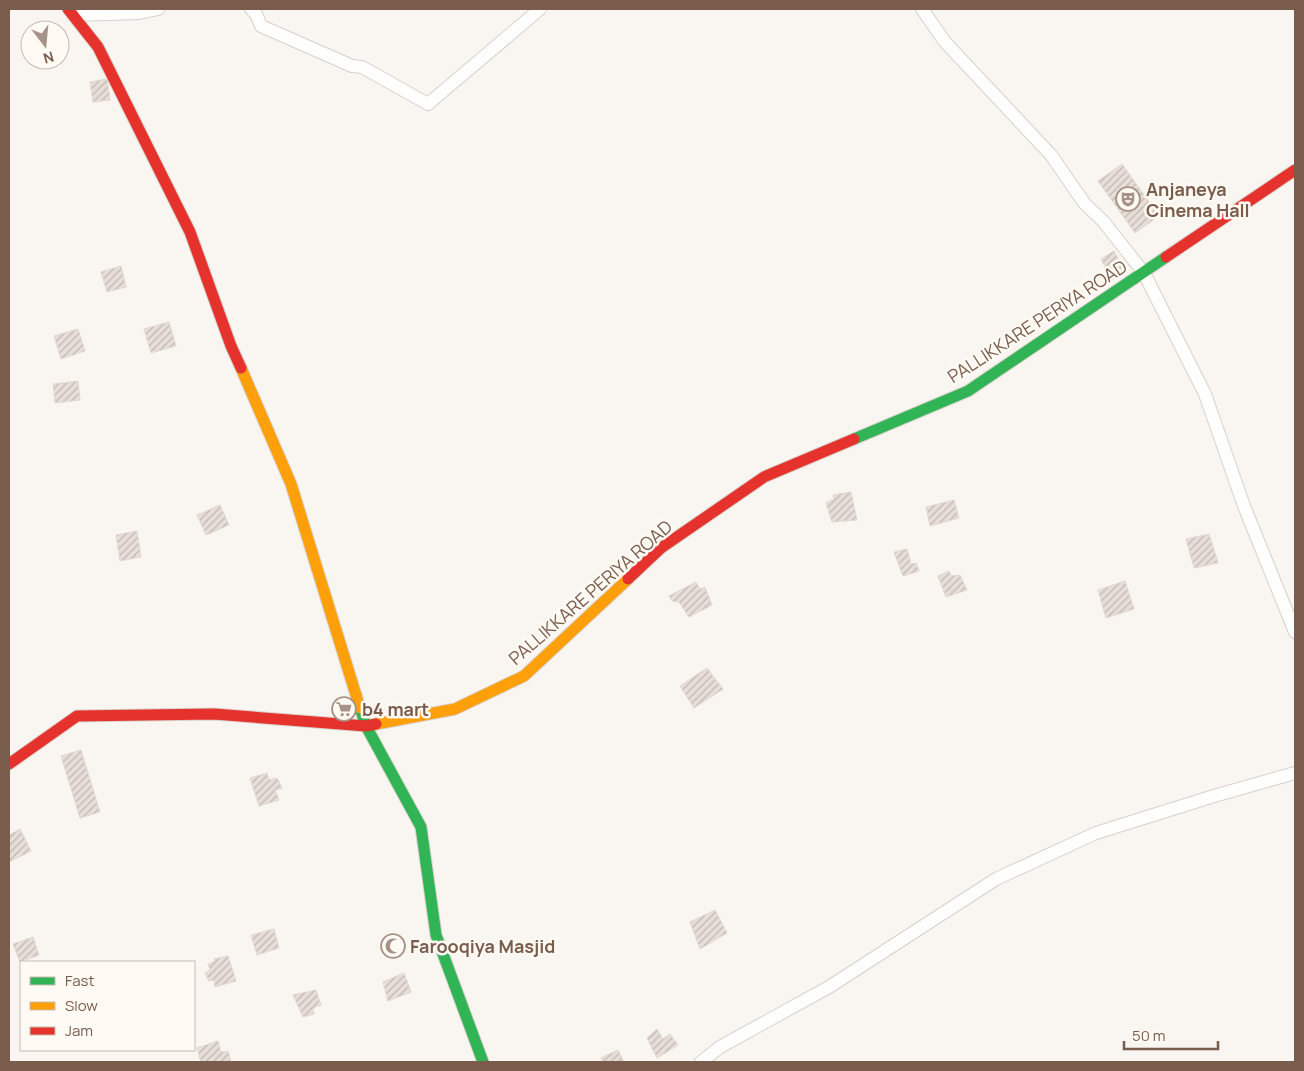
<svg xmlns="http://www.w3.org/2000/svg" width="1304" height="1071" viewBox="0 0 1304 1071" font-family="Manrope,sans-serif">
  <defs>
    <pattern id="building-hatch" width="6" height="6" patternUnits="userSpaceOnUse" patternTransform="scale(1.25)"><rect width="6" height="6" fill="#e6ded7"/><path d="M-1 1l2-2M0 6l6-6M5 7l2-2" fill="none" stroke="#bfb7b1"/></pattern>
  </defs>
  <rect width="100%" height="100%" fill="#f9f5f0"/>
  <path fill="url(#building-hatch)" stroke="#e2d8d2" d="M107,79L110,100L93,102L90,82Z
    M1122,164L1159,216L1135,233L1098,181Z
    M1114,251L1126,273L1112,280L1101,259Z
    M121,266L126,287L107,292L101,272Z
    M169,322L176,346L151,353L144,329Z
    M78,329L85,351L61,359L54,336Z
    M78,381L80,400L55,403L53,384Z
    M851,492L857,520L832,522L826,503L834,499L833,495Z
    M954,500L959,518L930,526L926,507Z
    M220,505L229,525L206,535L197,515Z
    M137,531L141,557L120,561L116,535Z
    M1209,534L1218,563L1194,568L1186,539Z
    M907,549L911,564L916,563L919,571L903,576L894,552Z
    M949,571L951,576L960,575L967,590L946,597L938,576Z
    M1125,581L1134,609L1106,618L1098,590Z
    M696,582L700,589L705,587L712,605L689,617L679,602L672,601L669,596Z
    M707,668L723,689L694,708L680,686Z
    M81,750L100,812L80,818L61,756Z
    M267,773L269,780L277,778L282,788L275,790L279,800L259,806L250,778Z
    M20,829L31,851L9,862V835Z
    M715,910L727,933L700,949L690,922Z
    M274,929L279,948L257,955L251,935Z
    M33,937L39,955L20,962L13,944Z
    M228,956L236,981L215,987L214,980L209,981L205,973L210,970L208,964L215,961L214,959Z
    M404,973L411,992L388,1001L383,982Z
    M316,990L321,1005L313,1008L314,1014L303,1017L293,995Z
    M657,1029L663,1039L670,1034L678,1045L657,1058L647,1038Z
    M218,1041L221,1052L228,1051L231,1062H201L197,1048Z
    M618,1050L624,1062H603L601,1058Z"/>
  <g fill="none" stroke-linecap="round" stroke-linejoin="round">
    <g stroke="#d7d1cb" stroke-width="14">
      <path id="street" d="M251,9L256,14L261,26L352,66L362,67L428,104L540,9
        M922,9L945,42L1051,155L1085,204L1103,221L1144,273L1205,394L1244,506L1295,632
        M73,15L139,13L158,9
        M701,1062L720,1047L829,987L996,879L1096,833L1214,796L1295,773"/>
    </g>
    <g stroke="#d9d2cb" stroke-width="13">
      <path id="fast" d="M854,439L968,391L1166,257
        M360,708L366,726L421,827L436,935L483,1062"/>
    </g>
    <g stroke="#d9d2cb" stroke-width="13">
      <path id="slow" d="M241,368L291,484L360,708
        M376,724L455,709L524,676L628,579"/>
    </g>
    <g stroke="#d9d2cb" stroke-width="13">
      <path id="jam" d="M68,9L98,47L190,232L231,346L241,368
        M1166,257L1295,170
        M628,579L661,548L764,477L854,439
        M9,764L77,716L214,714L366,726L376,724"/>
    </g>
    <use href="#street" stroke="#fefefd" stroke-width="12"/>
    <use href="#fast" stroke="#30b455" stroke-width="11"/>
    <use href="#slow" stroke="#ff9f0a" stroke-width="11"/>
    <use href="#jam" stroke="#e5322d" stroke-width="11"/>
  </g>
  <defs>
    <g id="theatre-ring" transform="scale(1.25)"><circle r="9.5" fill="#fffaf3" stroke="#a69286" stroke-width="1.5"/><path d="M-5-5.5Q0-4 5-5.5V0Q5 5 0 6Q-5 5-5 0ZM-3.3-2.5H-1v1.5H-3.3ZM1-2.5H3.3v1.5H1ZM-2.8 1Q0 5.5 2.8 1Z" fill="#a69286"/></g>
    <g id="supermarket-ring" transform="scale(1.25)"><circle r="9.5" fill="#fffaf3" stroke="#a69286" stroke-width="1.5"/><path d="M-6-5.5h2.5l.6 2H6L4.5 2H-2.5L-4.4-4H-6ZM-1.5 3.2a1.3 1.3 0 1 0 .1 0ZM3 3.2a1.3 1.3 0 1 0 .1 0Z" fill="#a69286"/></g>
    <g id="mosque-ring" transform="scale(1.25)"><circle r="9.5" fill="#fffaf3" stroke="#a69286" stroke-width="1.5"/><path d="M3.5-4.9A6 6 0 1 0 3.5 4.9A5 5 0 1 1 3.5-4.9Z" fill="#a69286"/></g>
  </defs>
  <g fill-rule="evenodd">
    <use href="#theatre-ring" x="1128" y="199"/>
    <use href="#supermarket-ring" x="344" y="709"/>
    <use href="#mosque-ring" x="393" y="946"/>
  </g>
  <g text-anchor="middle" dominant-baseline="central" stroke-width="5" stroke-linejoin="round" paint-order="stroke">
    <g font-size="18" font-weight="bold" fill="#7a5c4d" stroke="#fffaf3" text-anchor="start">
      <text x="1146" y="189">Anjaneya<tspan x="1146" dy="21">Cinema Hall</tspan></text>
      <text x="362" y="709">b4 mart</text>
      <text x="410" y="946">Farooqiya Masjid</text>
    </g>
    <g font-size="18" fill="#7a5c4d" stroke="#fffaf3">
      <text transform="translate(1037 321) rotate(-33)">PALLIKKARE PERIYA ROAD</text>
      <text transform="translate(590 592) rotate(-41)">PALLIKKARE PERIYA ROAD</text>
    </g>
  </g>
  <rect width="1304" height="1071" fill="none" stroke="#7a5c4d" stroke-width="20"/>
  <rect x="20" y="961" width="175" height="90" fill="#fffaf3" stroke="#cabbb1"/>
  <rect x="30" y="977" width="25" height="8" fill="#30b455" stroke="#cabbb1"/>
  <text x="65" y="986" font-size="15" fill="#7a5c4d">Fast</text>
  <rect x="30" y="1002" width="25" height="8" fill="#ff9f0a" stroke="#cabbb1"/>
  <text x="65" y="1011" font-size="15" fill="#7a5c4d">Slow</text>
  <rect x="30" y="1027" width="25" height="8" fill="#e5322d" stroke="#cabbb1"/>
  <text x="65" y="1036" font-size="15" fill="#7a5c4d">Jam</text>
  <g transform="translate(45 45) rotate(164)"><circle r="24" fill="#fffaf3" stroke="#cabbb1"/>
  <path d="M0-4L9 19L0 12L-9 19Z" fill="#a69286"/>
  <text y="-8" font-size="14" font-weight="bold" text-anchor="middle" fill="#7a5c4d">N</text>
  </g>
  <path d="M1124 1041v8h94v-8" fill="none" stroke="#7a5c4d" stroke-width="2.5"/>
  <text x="1132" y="1041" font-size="15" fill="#7a5c4d" stroke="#fffaf3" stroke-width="4" paint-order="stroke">50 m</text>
</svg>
